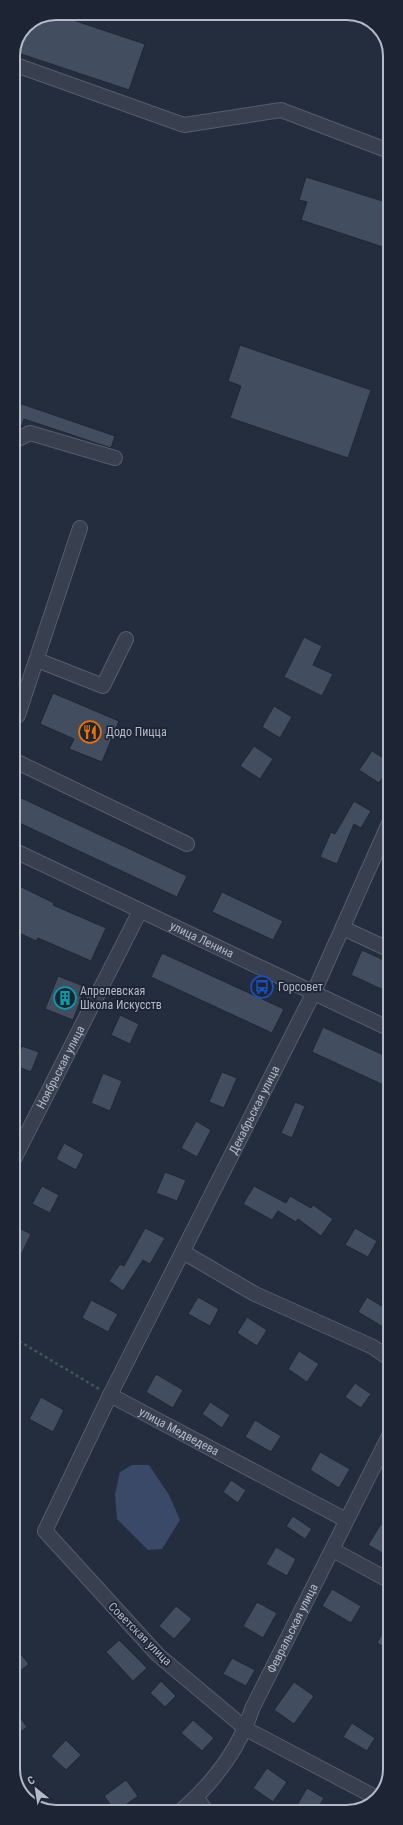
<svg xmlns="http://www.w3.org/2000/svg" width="403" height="1825" viewBox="0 0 403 1825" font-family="'Roboto Condensed',sans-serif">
  <rect width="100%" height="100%" fill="#242d3e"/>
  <path fill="#394967" d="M132,1465H149L169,1495L180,1520L162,1549L148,1550L117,1519L115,1494L120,1472Z"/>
  <path fill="#434d60" stroke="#1f2635" d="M55,14L145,44L129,90L15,52L26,26Z
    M306,177L389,203V249L301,220L307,202L299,200Z
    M240,345L371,390L348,458L230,418L241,386L228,381Z
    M13,401L115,436L111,448L24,419L21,428L13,431Z
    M304,637L322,646L313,665L333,674L322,696L284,677Z
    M53,693L119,721L102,762L69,749L74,739L40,724Z
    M274,706L292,717L280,738L262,727Z
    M254,746L273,759L260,779L240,766Z
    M372,751L390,762V767L379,783L359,770Z
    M13,794L187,876L177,897L13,820Z
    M354,801L371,811L361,828L354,824L337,864L320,857L331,832L335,834Z
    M13,883L54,903L53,905L106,928L91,961L38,938L36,941L13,930Z
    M222,892L283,921L273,940L212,912Z
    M362,950L390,963V993L351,975Z
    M162,953L284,1009L272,1033L151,977Z
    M58,976L86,987L73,1020L45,1009Z
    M120,1015L139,1024L130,1044L111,1035Z
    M323,1027L390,1058V1088L312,1052Z
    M22,1046L39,1052L31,1072L14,1065Z
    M222,1072L237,1078L224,1108L209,1102Z
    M103,1073L122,1081L110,1111L91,1103Z
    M295,1102L305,1106L292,1138L281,1133Z
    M196,1121L211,1130L197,1157L181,1148Z
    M64,1143L84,1154L76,1170L56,1159Z
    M165,1172L186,1180L177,1201L156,1193Z
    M42,1186L59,1195L50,1213L32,1204Z
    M254,1186L286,1203L290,1196L311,1208L313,1205L333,1219L321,1236L298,1219L296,1222L278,1211L272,1220L243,1204Z
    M19,1228L31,1234L14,1270V1239Z
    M145,1228L165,1238L150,1264L143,1260L123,1291L109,1281L120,1264L124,1266Z
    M355,1228L377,1241L368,1257L345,1245Z
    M198,1297L219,1309L210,1326L188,1314Z
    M367,1297L390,1311V1331L358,1312Z
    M91,1300L118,1314L108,1332L82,1318Z
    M247,1317L267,1330L257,1346L237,1333Z
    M299,1351L319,1364L307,1382L288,1369Z
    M156,1374L183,1390L173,1408L146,1392Z
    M355,1383L371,1394L361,1408L345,1397Z
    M41,1397L64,1410L53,1432L29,1419Z
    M210,1402L230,1415L222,1428L202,1414Z
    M255,1420L281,1436L271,1452L245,1437Z
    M320,1452L350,1469L339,1488L310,1470Z
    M231,1480L246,1490L238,1503L223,1492Z
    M293,1516L312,1529L305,1539L286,1526Z
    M381,1524L390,1530V1548L386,1555L368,1545Z
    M276,1547L296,1559L287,1576L266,1564Z
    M332,1589L361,1606L351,1623L322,1606Z
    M257,1602L277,1613L263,1638L243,1626Z
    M176,1606L192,1619L174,1639L159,1626Z
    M390,1620V1650L377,1643Z
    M119,1640L147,1668L133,1681L106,1652Z
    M14,1646L29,1664L14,1676Z
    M232,1658L255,1670L246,1686L223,1674Z
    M161,1681L176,1696L165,1707L150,1693Z
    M294,1682L314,1696L294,1724L274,1710Z
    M14,1709L27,1727L14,1737Z
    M193,1720L214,1738L202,1751L181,1733Z
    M352,1723L375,1738L367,1751L343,1737Z
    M66,1740L81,1755L66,1770L51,1756Z
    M267,1768L287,1782L273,1802L253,1788Z
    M126,1780L138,1796L116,1812L104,1796Z
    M307,1788L324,1798L316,1811H302L296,1807Z"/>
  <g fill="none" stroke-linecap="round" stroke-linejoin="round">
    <g stroke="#565d6c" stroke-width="16">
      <g id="minor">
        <path d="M13,64L184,125L281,110L389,151"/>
        <path d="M13,439L16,440L30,433L115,458"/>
        <path d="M37,660L103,686L126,639"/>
        <path d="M13,719L18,715L80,528"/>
        <path d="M13,760L187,844"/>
        <path id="s1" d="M13,850L390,1029"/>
        <path d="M343,928L390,950"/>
        <path id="s2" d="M14,1159L140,911"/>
        <path d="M183,1252L255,1294L373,1347L390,1359"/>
        <path id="s3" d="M110,1395L346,1520"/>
        <path d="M333,1550L390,1581"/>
        <path d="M197,1798L206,1811"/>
        <path id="s4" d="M377,1798L246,1729L158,1655L45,1531L110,1395L313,994L390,821"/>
        <path id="s5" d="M181,1811C213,1783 239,1750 252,1709L390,1434"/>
      </g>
    </g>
    <path stroke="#415659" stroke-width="2.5" stroke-dasharray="3 3" stroke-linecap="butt" d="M14,1338L99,1389"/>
    <use href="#minor" stroke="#383f4e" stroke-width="14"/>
  </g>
  <defs>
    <g id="restaurant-ring" transform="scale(1.15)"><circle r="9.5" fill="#1d2433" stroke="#e8710a" stroke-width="1.5"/><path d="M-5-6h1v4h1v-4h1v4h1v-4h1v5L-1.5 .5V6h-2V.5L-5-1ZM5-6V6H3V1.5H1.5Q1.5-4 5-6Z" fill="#e8710a"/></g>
    <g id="bus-ring" transform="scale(1.15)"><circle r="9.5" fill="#1d2433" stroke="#1a4fb4" stroke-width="1.5"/><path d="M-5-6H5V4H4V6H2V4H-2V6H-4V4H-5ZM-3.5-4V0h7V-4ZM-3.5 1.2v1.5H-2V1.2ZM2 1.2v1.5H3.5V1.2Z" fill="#1a4fb4"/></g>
    <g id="building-ring" transform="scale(1.15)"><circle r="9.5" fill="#1d2433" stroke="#0f9aa8" stroke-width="1.5"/><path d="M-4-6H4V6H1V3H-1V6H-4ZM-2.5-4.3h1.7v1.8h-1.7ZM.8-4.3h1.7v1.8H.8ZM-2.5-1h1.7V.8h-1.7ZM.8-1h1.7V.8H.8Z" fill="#0f9aa8"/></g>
  </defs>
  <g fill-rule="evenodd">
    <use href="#restaurant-ring" x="90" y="732"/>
    <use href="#bus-ring" x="262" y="987"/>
    <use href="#building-ring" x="65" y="998"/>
  </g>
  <g text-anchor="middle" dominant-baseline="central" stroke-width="3.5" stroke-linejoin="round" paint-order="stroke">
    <g font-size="12" fill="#b4bac9" stroke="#1d2433" text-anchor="start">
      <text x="106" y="732">Додо Пицца</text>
      <text x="278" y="987">Горсовет</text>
      <text x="80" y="991">Апрелевская<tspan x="80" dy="14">Школа Искусств</tspan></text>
    </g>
    <g font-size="12" fill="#b4bac9" stroke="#1d2433">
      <text stroke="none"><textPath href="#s1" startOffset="209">улица Ленина</textPath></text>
      <text stroke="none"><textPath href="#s2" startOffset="103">Ноябрьская улица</textPath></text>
      <text stroke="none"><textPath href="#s4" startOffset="901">Декабрьская улица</textPath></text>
      <text stroke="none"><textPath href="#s3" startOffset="78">улица Медведева</textPath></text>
      <text stroke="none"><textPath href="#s5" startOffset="216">Февральская улица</textPath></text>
      <text transform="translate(140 1634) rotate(45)">Советская улица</text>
    </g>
  </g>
  <path d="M0 0H403V1825H0ZM56 20H347A36 36 0 0 1 383 56V1769A36 36 0 0 1 347 1805H56A36 36 0 0 1 20 1769V56A36 36 0 0 1 56 20Z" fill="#1d2433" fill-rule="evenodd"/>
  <path fill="none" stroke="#b4bac9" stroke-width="2" d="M56 20H347A36 36 0 0 1 383 56V1769A36 36 0 0 1 347 1805H56A36 36 0 0 1 20 1769V56A36 36 0 0 1 56 20Z"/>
  <g transform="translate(36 1789) rotate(330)" stroke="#1d2433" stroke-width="3" paint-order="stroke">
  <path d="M0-3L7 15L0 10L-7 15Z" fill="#b4bac9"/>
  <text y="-6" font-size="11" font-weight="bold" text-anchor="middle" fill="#b4bac9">С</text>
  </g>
</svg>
